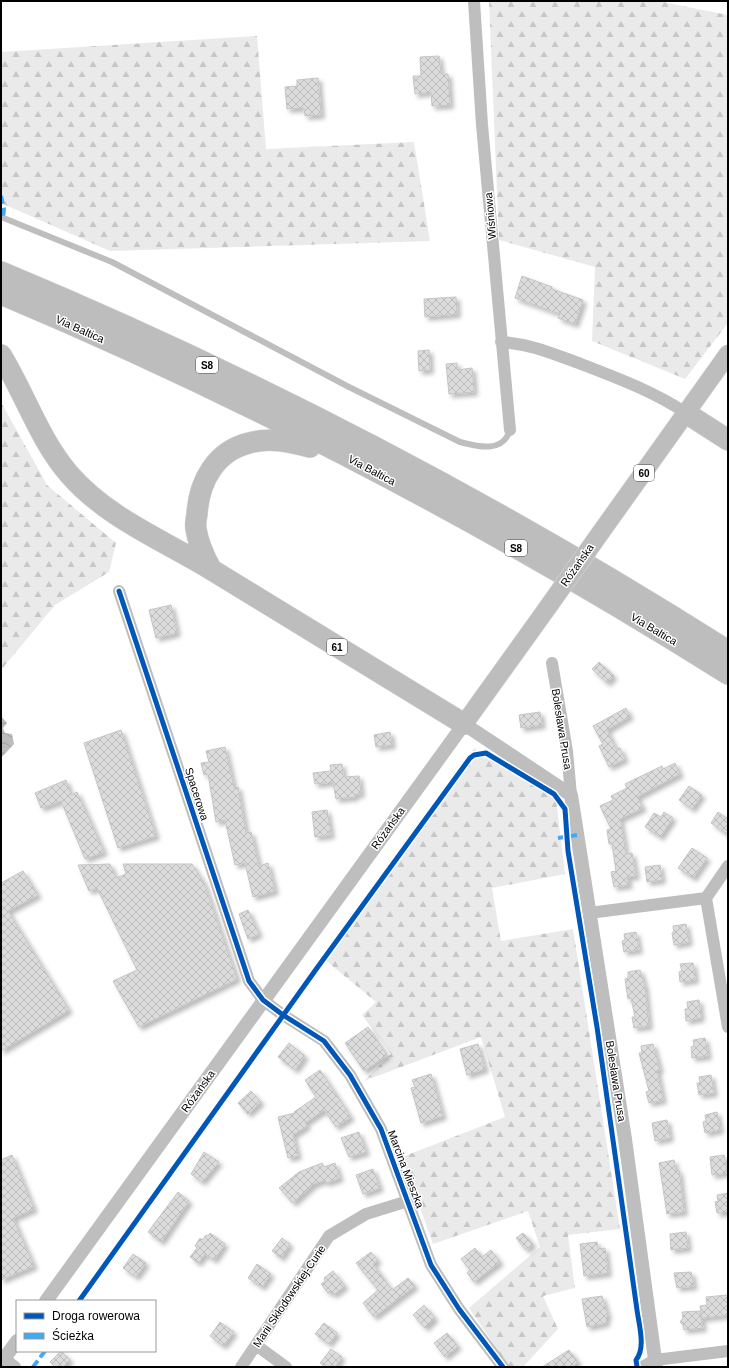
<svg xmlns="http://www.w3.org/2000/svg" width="729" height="1368" viewBox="0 0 729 1368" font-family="Helvetica,sans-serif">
  <defs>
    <pattern id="forest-firs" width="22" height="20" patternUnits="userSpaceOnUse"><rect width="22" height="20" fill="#eaeaea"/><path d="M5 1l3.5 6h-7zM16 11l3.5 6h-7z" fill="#c7c7c7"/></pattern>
    <pattern id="water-waves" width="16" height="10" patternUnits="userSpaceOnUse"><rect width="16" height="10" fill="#bcbcbc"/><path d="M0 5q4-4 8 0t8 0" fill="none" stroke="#a0a0a0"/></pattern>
    <pattern id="building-cross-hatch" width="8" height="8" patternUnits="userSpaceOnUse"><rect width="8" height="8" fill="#dcdcdc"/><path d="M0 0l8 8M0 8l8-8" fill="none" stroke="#bbb"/></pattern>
    <filter id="shadow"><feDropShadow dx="3.5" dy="3.5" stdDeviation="2" flood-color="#0004"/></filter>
  </defs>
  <rect width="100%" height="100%" fill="#fff"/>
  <path fill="url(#forest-firs)" d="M489,1H658L728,15V323L685,379L592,341L595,267L499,240Z
    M257,36L266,149L414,142L430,241L110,251L1,203V52Z
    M1,402L47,485L116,543L109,572L55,605L1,670Z
    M474,748L556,799L565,874L492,888L501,941L573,929L620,1229L568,1235L575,1288L543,1296L558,1329L523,1367H509L469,1308L540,1247L528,1211L433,1244L402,1157L505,1117L481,1037L364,1081L391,1054L362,1015L376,1002L325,960Z"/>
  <path fill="url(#water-waves)" d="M1,716L7,723L3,728L5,733L12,734L14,744L1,758Z"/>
  <path fill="url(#building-cross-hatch)" stroke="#c5c5c5" filter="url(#shadow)" d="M439,56L441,74H448L450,105L432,106L431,92L415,94L413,76H421L420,57Z
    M318,78L321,115L305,116L304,108L287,109L285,87L297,86V80Z
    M522,276L552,287V289L583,300L575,324L558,318L560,314L515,298Z
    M456,297L457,314L425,317L424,299Z
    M429,350L430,370L419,371L418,351Z
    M457,363V370L472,368L474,392L449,394L446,364Z
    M171,605L177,633L156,638L149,610Z
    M599,662L614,676L607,683L592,669Z
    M626,708L630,716L607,730L616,749L620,748L625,759L609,767L599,746L603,744L593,726Z
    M540,712L542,725L521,728L519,715Z
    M121,730L156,836L118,848L84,743Z
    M390,732L392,745L376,747L374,735Z
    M225,747L234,788L238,787L246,833L251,832L259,866L268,863L275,891L253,897L245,863L235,865L225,820L216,822L208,774L204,775L201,763L209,762L206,751Z
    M675,763L680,774L637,797L643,808L620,819L626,854L632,853L636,876L627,877L629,885L614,887L611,872L616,871L612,844H609L607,830L611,829L600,806L613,800L611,796L627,788L625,784L662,766L663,769Z
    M342,764L343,777L359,776L361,794H355V797L336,799L333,782L315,784L313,773L331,771L330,765Z
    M66,780L71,795L77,792L104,852L85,859L61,801L41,808L35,793Z
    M689,786L702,795L692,809L679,800Z
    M327,810L331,835L315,837L312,812Z
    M664,812L673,818L660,837L645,827L654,813L661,817Z
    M718,812L728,819V835L711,823Z
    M692,848L707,858L693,878L678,868Z
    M110,864L116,878L126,874L123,864H192L204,883L237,979L139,1027L113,981L137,970L97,888L89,891L78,865Z
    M660,865L662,880L647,882L645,867Z
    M23,871L38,895L8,911L69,1010L1,1051V883Z
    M248,910L259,934L248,939L239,914Z
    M686,924L689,942L674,945L672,933L674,932L673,926Z
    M636,932L639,950L624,952L622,941L625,940L624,934Z
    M693,963L695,980L680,982L679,972L682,971L680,964Z
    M640,970L645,987L649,1026L634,1028L632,1017H635L631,998L628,999L625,979L628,978V972Z
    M699,1000L701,1018L686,1021L685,1009H688L687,1002Z
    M368,1027L387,1055L364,1071L345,1043Z
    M705,1038L708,1056L692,1058L691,1047L694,1046L693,1040Z
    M289,1043L305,1056L295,1070L278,1057Z
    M478,1044L485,1069L467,1075L460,1049Z
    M653,1044L660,1070H657L663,1100L649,1103L646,1092L649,1091L639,1053H642L641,1046Z
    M320,1070L351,1117L336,1127L324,1110L305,1123L307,1126L293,1135L298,1156L288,1158L278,1117L295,1113L294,1112L316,1097L305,1080Z
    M431,1074L443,1116L421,1123L411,1088L415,1087L412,1080Z
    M711,1075L714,1093L699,1095L697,1083H700L699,1077Z
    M251,1091L261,1102L248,1114L238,1103Z
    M717,1112L720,1130L705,1133L703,1122L706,1121L705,1115Z
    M667,1120L670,1138L655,1141L652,1123Z
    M359,1132L366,1152L349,1157L341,1138Z
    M204,1152L219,1162L202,1182L191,1174Z
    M12,1155L34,1209L13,1218L34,1266L1,1280V1160Z
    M724,1155L727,1173L712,1175L710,1157Z
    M674,1160L676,1171L679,1170L684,1212L667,1214L659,1163Z
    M322,1163L324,1167L335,1163L340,1178L326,1183L325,1180L314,1184L293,1203L279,1188L299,1172Z
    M373,1169L380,1188L363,1194L356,1175Z
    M178,1192L189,1201L161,1242L148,1232Z
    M728,1193V1212L717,1213L715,1202L718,1201L717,1195Z
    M686,1232L688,1248L671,1250L670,1234Z
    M210,1233L225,1244L214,1260L205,1254L198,1263L190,1257L197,1248L195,1246L200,1238L202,1240L206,1235L208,1236Z
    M523,1233L533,1244L526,1250L516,1238Z
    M282,1238L290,1244L281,1258L272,1251Z
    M597,1242L598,1249L605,1248L608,1273L584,1276L580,1244Z
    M475,1248L482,1257L491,1250L500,1262L474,1282L467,1273L470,1270L461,1259Z
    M371,1252L378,1260L373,1264L392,1290L408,1278L415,1286L374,1317L363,1303L378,1290L356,1263Z
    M133,1254L146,1263L136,1277L123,1268Z
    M257,1264L271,1274L262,1287L248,1278Z
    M333,1271L345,1286L333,1295L330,1291L328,1293L321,1284L325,1281L324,1278Z
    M691,1272L694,1286L677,1288L674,1273Z
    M728,1295V1315L702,1318L700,1306L707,1305L706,1297Z
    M602,1296L608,1316L606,1317V1323L587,1327L582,1299Z
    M424,1305L435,1318L425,1328L413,1315Z
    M700,1311L703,1328L684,1330L683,1325L680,1322L683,1318L682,1312Z
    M220,1322L234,1332L223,1346L210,1336Z
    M324,1323L337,1333L329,1344L315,1334Z
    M447,1333L458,1346L445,1357L434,1343Z
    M331,1349L342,1357L335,1367H325L320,1363Z
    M569,1350L578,1362L572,1367H542Z
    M61,1351L70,1360L63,1367H55L50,1362Z"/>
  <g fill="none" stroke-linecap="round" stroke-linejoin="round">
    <g stroke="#dbdbdb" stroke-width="19">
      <path id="primary" d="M601,532L728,354
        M464,724L548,607"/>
    </g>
    <g stroke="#dbdbdb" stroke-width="22">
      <path id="motorway" d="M1,272C253,377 498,505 728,651
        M1,294C253,400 497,529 728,674
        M1,355C25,394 39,439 69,474C107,518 163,540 212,570C296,621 380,673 464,724
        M686,413L728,440
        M211,569C204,556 198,543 196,529C195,524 196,519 197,514C199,481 216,451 249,443C270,437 290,442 310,447"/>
    </g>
    <path stroke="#bebebe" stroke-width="6" d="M1,217L112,262L347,386L460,442C479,447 503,453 510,430"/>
    <path stroke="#bebebe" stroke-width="12" d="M474,1L482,125L510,430
      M501,342C531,344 553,354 581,364C617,378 653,391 686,413
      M119,591L249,981L263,1000L283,1015L324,1041L350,1075L381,1129L431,1265L459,1309L503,1367
      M552,663L567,751L571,795
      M706,898L728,1027
      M589,913L706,898L728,866
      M256,1345L286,1367
      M1,1356L15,1367
      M241,1367L329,1236L366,1214L408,1201
      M642,1367L655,1360L728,1351"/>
    <path stroke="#bebebe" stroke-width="14" d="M46,1301L464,724L571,795L625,1139L656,1367
      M1,1363L17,1341"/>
    <use href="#primary" stroke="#bdbdbd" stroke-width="18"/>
    <use href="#motorway" stroke="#bdbdbd" stroke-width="21"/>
    <g stroke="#dbdbdb" stroke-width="19" stroke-linecap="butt">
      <path id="primary-bridge" d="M548,607L601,532"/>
    </g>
    <use href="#primary-bridge" stroke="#bdbdbd" stroke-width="18"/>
    <path stroke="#3fa9f5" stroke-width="4" stroke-dasharray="8 4" stroke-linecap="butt" d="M1,196L4,209L3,218
      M558,838L577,835
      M33,1367L45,1351"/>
    <g stroke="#fff" stroke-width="8">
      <path id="cycleway" d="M119,591L249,981L263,1000L283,1015L324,1041L350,1075L381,1129L431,1265L459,1309L503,1367
        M79,1301L317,968L470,758L474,755L486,753L554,794L565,809L568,851L597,1027L637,1310C639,1325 646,1348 636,1360L637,1367"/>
    </g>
    <use href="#cycleway" stroke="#0057b8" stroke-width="5"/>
  </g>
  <g text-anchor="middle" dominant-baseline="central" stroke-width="3" stroke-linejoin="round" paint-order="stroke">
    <g fill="#fff" stroke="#4c4c4c" stroke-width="1">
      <rect x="196" y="357" width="22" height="16" rx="3"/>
      <rect x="634" y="465" width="20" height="16" rx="3"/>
      <rect x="505" y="540" width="22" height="16" rx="3"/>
      <rect x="327" y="639" width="20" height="16" rx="3"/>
    </g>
    <g font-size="10" font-weight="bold" fill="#000">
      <text x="207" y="365">S8</text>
      <text x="644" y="473">60</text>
      <text x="516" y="548">S8</text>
      <text x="337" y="647">61</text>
    </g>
    <g font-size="11" fill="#000" stroke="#fff">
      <text transform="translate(490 216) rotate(-95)">Wiśniowa</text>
      <text transform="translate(80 329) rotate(24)">Via Baltica</text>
      <text transform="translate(372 470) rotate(28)">Via Baltica</text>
      <text transform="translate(577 565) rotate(-55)">Różańska</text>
      <text transform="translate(654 629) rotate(31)">Via Baltica</text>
      <text transform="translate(562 729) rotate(81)">Bolesława Prusa</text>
      <text transform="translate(197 794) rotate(72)">Spacerowa</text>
      <text transform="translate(388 828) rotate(-54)">Różańska</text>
      <text transform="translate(616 1081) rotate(81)">Bolesława Prusa</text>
      <text transform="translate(198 1091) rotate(-54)">Różańska</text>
      <text transform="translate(406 1169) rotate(69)">Marcina Mieszka</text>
      <text transform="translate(289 1296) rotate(-56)">Marii Skłodowskiej-Curie</text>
    </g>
  </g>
  <rect width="729" height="1368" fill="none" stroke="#000000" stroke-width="4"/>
  <rect x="16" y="1300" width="140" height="52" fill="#ffffff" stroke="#999999"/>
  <rect x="24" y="1313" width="20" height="6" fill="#0057b8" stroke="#999999"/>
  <text x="52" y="1320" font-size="12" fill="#000000">Droga rowerowa</text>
  <rect x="24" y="1333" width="20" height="6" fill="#3fa9f5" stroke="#999999"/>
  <text x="52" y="1340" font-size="12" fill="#000000">Ścieżka</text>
</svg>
